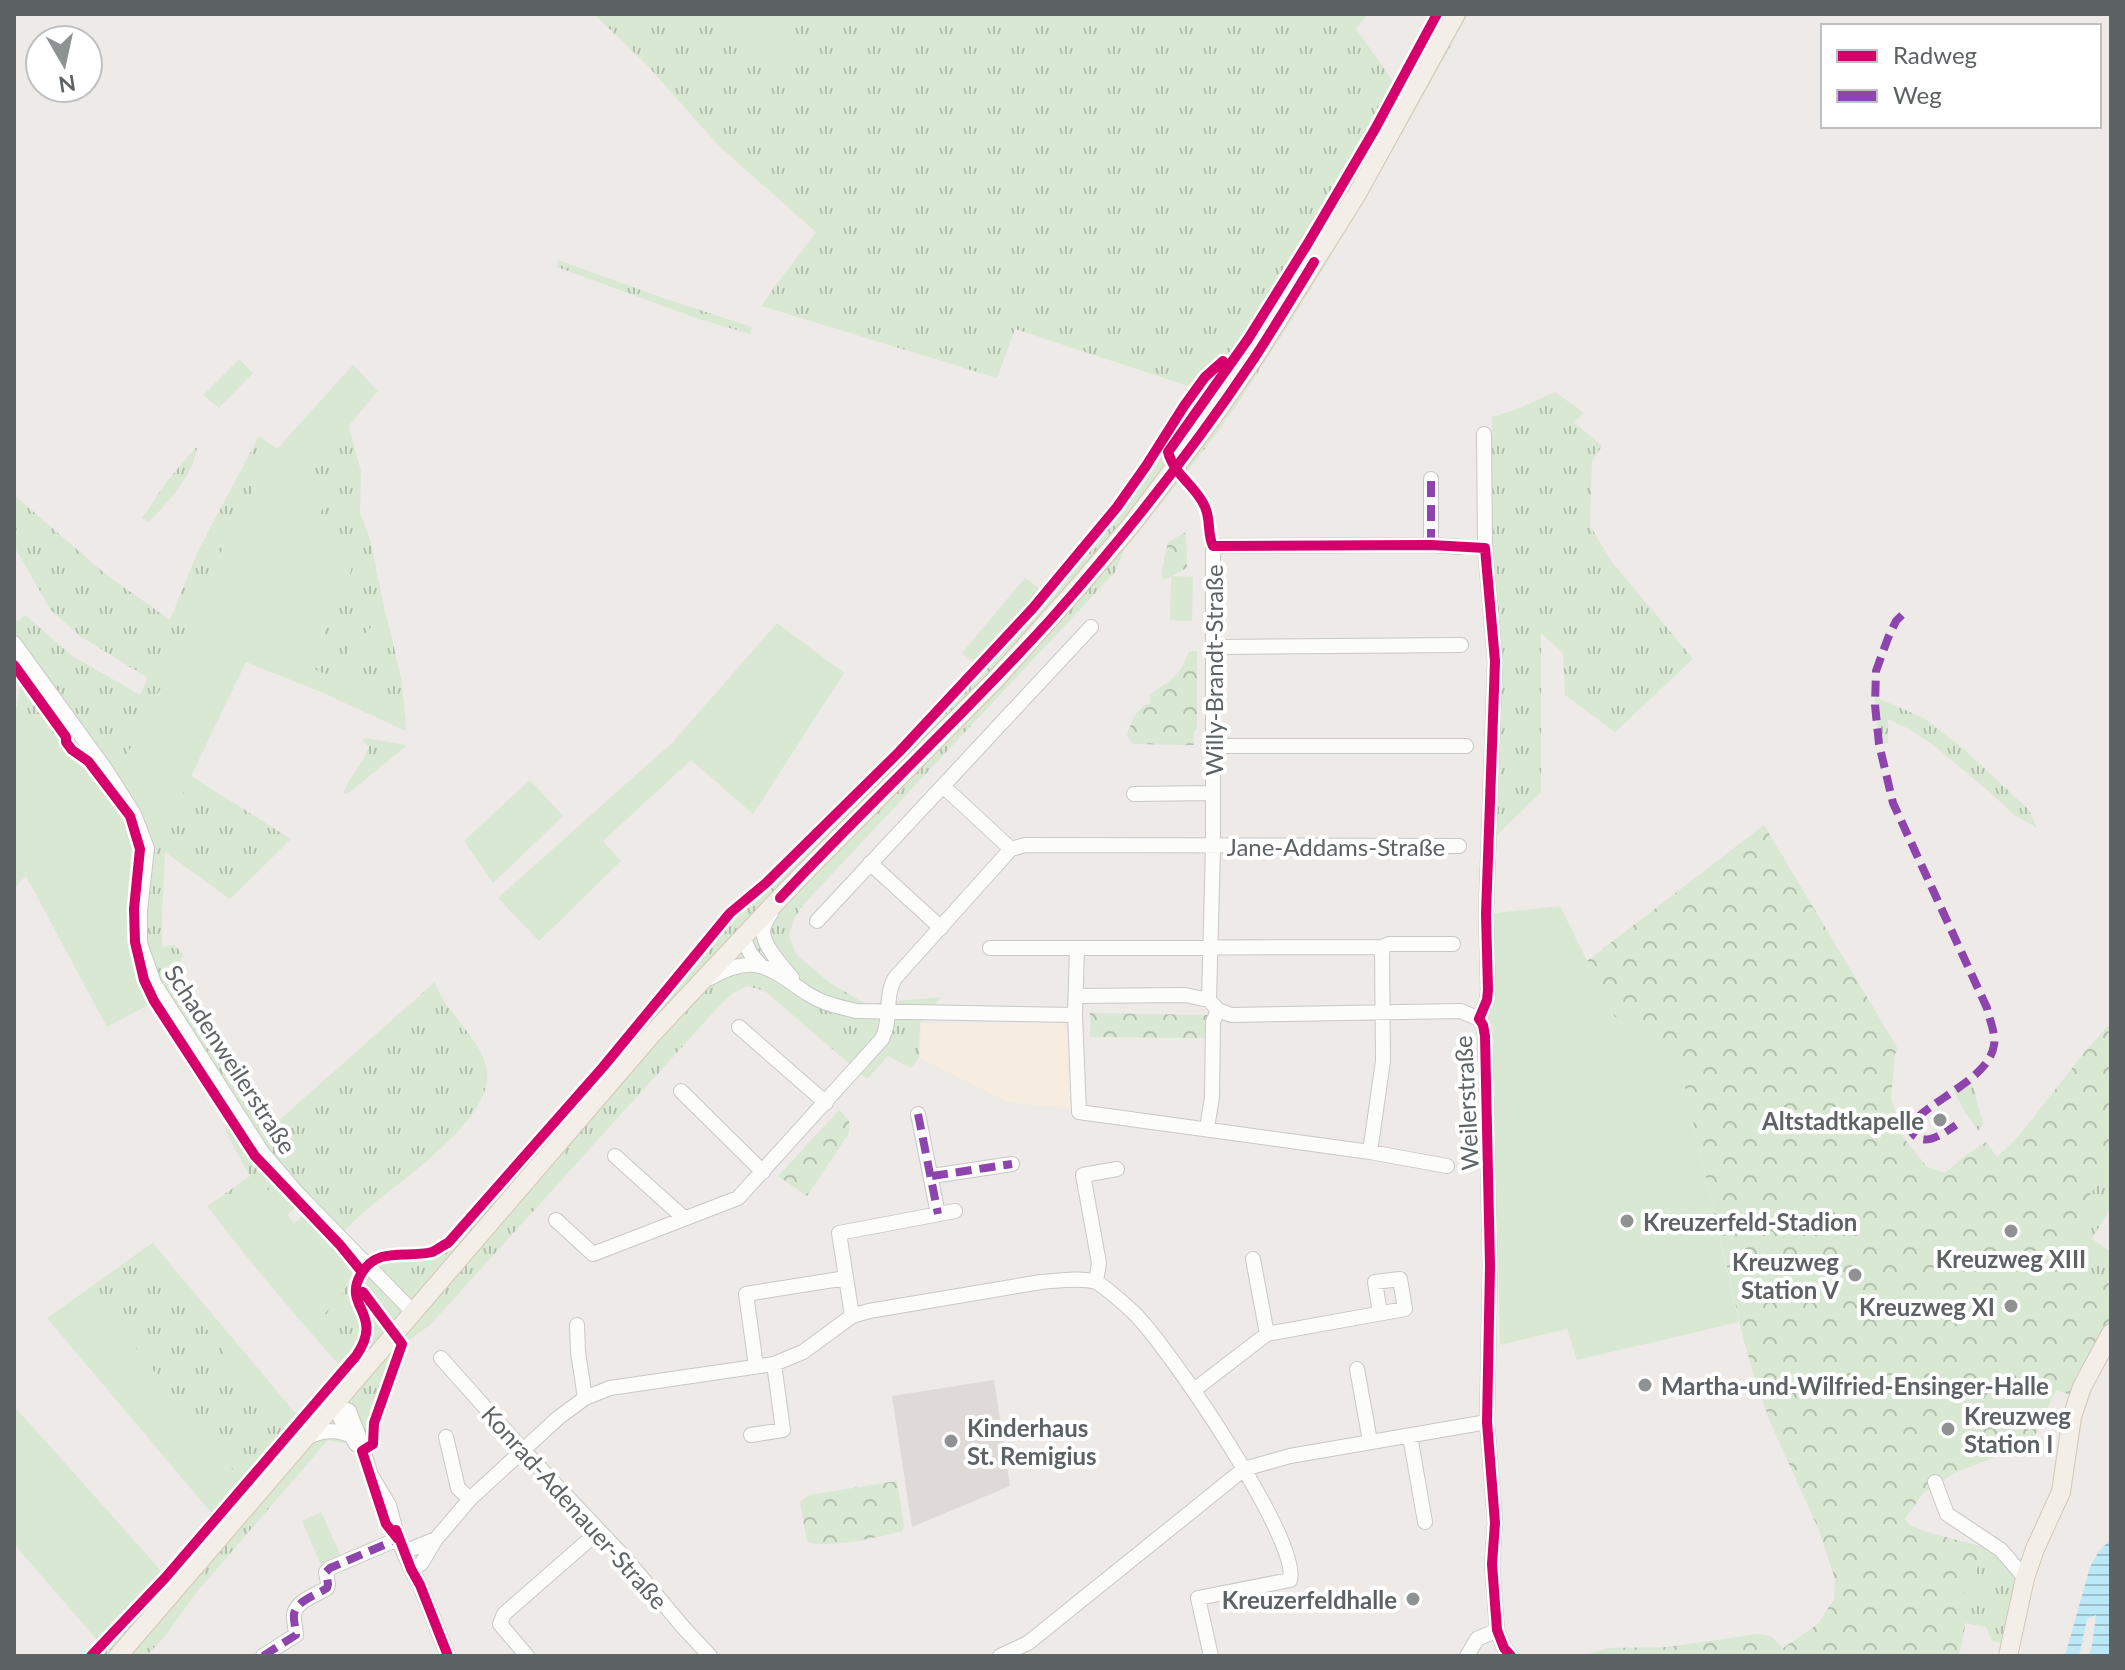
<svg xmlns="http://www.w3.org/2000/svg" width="2125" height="1670" viewBox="0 0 2125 1670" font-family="Lato,sans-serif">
  <defs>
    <pattern id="grass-tufts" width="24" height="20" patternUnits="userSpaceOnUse" patternTransform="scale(2)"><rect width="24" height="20" fill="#d9e8d2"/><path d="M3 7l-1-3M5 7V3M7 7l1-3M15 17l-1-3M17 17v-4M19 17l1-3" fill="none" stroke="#b3bfae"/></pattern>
    <pattern id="forest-crowns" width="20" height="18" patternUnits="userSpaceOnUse" patternTransform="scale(2)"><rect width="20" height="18" fill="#d9e8d2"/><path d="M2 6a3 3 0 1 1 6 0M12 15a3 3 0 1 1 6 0" fill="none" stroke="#b3bfae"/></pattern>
    <pattern id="water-rules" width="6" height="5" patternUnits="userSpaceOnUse" patternTransform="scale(2)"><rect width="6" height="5" fill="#bbe9f8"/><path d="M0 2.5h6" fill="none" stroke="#9bc0cc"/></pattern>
  </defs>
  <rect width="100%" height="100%" fill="#edeae7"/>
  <path fill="#f6ede0" d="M1062,1022L1070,1037L1071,1109L1008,1102L920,1058L921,1023Z"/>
  <path fill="#dfdad7" d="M994,1380L1010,1486L912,1527L892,1396Z"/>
  <path fill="url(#grass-tufts)" d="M594,14H657L680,35L700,17L696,14H713L792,85L797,52L756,14H1368L1356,29L1398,88L1437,14H1468C1396,147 1320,280 1236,406C1202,456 1161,503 1124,550L1115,572L802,906L793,921L789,936L796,954L830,983L866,1004L941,997L920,1023L919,1058L911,1068L888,1056L867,1079L765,991L748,986L733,993L720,1005L430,1325L397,1349L370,1425L369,1444L342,1443L328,1440L195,1594L166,1635L146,1656H86L164,1574L243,1483L88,1289L145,1248L229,1358L289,1430L353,1355L320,1318L343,1292L367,1254L431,1248L447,1240L624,1036L728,910L778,867L897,749L977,665L1072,557L1113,506L1143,464L1191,387L1015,329L997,378L762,306L770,293L816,232L719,146L647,65Z
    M558,260L666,299L752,327L750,334L699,319L557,267Z
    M1555,392L1584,413L1574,422L1602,446L1592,461L1590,526L1612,562L1693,659L1615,732L1565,695L1563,653L1541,633V792L1497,835L1501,642L1492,546V417L1515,410Z
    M348,425L361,471L360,513L370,539L385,612L327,675L306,666L344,594L356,552L314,525L305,477Z
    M259,436L277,449L240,512L189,621L161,688L116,777L144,819L161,838L191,776L291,839L230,899L165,852L162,914V947L175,945L183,955L176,973L185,999L213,1030L255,1112L268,1130L435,982C445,1014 482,1038 487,1071C494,1117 403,1179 371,1206C360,1215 350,1225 340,1235L299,1195L184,1030L152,1003L143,981L133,942L132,910L33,732L14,717V706L17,707L20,685L14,677V619L19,621L25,615L71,655L140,695L148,678L80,636L50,609L14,546V495L104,573L170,620L198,551Z
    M195,448H197C192,477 169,501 149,522L142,518L165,484Z
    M391,635L401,678L405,715L345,683Z
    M1875,697L1924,718L1966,751L2029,810L2037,828L2013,814L1992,794L1936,747L1907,728L1888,719V743L1879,744Z
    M366,738L407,745L350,792L343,794C349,776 363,765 369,747L362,740Z
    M1971,1078L1983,1124L1979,1131L1964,1111L1954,1091Z
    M226,1118L277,1183L246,1210L222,1202L219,1198L250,1176L226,1132Z
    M2111,1165V1207L2092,1239L2111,1252V1282L2098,1283L2074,1274C2072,1268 2069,1262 2069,1256C2070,1227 2092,1186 2111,1165Z
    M1988,1548L2017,1579L2003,1643L1992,1641L1986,1627L1964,1623L1962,1597Z"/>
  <path fill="url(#forest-crowns)" d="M1186,532L1187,568L1164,580L1161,574L1168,542Z
    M1197,651V730L1194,731V745L1132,744L1127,735C1132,721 1136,708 1150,703V695C1156,689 1161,687 1168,682C1178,676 1184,663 1189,652Z
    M1764,825L1898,1049L1895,1054L1891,1098L1904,1138L1927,1167L1945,1173L1966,1155L1986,1142L1997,1157L2017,1138L2088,1048L2111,1023V1165C2092,1186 2070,1227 2069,1256C2069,1262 2072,1268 2075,1274L2098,1283L2111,1282V1320L2071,1395L2056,1390L2032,1442L1955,1473L1924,1492L1905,1519L1909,1525L1930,1533L1988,1548L1962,1597L1965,1627L1959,1656H1583L1607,1648L1667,1647L1758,1634L1771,1636L1783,1648L1818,1624L1834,1599L1835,1579L1819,1530L1770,1422L1757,1385L1744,1341L1681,1070L1614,1016L1587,961Z
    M1090,1013L1207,1015L1206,1038L1090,1037Z
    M839,1110L849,1121V1133L807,1196L778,1176Z
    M897,1481L904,1526L902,1531C880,1537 828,1549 807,1542L800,1502L809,1495Z"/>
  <path fill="#d9e8d2" d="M657,14H696L700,18L680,35Z
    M713,14H756L797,52L792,86Z
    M239,359L253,373L219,408L203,395Z
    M353,365L378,391L305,477L328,499L314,525L356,552L344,594L306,666L327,675L385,612L391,635L345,683L405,715L406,731L321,692L246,662L161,838L152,845L144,819L116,777L161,688L189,621L240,512L277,449Z
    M1171,576L1193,577L1192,621L1170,620Z
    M1025,578L1043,591L977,665L962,653Z
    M777,623L844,673L753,814L691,760L603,841L621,861L539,941L498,898L673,742Z
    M14,717L33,732L63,745L69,752L87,762L128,816L138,850L132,910L133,942L143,981L152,1003L107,1027L26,876L14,888Z
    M530,780L563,816L493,883L464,841Z
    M1560,906L1614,1016L1681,1070L1739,1322L1577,1360L1567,1329L1500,1345L1493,1028L1491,1022L1479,1019L1486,914Z
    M277,1183L297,1206L287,1215L294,1223L305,1214L355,1268L343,1292L321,1318L354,1355L343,1369C295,1316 250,1262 207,1206L219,1198L223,1202L233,1194L246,1209Z
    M153,1243C201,1302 251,1359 299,1418L289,1430L229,1358L145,1248Z
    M88,1289L243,1483L214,1516L47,1318Z
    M14,1406L164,1574L99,1642L14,1544Z
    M321,1512L342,1558L322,1567L302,1521Z"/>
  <path fill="url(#water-rules)" d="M2111,1539V1656H2089L2092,1645L2096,1615L2087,1619L2079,1656H2065L2090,1567L2099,1551Z"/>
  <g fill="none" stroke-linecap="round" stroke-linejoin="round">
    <g stroke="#c9c8c8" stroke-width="16">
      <path id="minor" d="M1484,434L1485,548L1495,661L1486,914L1488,990L1487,1000L1479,1019L1483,1025L1485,1036L1490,1266L1487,1422L1495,1523L1492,1564L1497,1630L1504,1648L1511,1656
        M1431,545V479
        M1461,547L1431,545L1213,546V846L1209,1000L1218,1010L1231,1015L1461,1011L1479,1019
        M14,643L106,770L134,814L147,848L140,911V943L154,983L262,1152L299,1195L413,1312
        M1214,647L1461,645
        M1213,746H1466
        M944,787L1011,849
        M1134,794L1213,793
        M1011,849L1025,845L1459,846
        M870,863L941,928
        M771,913C767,919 763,925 763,932C765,949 782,965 792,978
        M817,921L1091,627
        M743,937L750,953L761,966
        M990,948H1077
        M710,978C756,952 769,968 808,994C822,1003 839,1007 856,1011L1075,1015
        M1077,996L1185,995L1209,1000
        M739,1027L826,1103
        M681,1091L763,1172
        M918,1114L938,1214
        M1207,1128L1212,1097L1213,1022L1218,1010
        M1370,1152L1383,1061L1382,947
        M615,1156L684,1218
        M1447,1166L1370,1152L1079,1112L1075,1015L1077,948L1382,947L1389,944H1453
        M932,1176L1012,1164
        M556,1220L593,1254L738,1198L882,1039C892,1020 884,996 895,978L1011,849
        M1253,1259L1267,1334
        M1096,1282L1099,1263L1083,1175L1117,1169
        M852,1316L839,1233L955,1211
        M577,1325L578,1352L585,1398
        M441,1358L523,1450L626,1559L683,1627L710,1656
        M756,1366L746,1294L846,1278
        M1357,1369L1370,1441
        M1194,1390L1267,1334L1405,1309L1400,1279L1375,1282L1380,1313
        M335,1404L349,1411L360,1439L373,1482
        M333,1406L356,1444
        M751,1435L783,1430L774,1364
        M1410,1436L1425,1522
        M307,1437C322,1431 336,1428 351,1436
        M446,1437L458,1488L470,1499
        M371,1475L389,1505L398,1539L411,1569L420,1585L448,1656
        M1935,1482L1947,1514L2001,1550L2025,1578
        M404,1552L436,1539
        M411,1569L421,1564L436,1539L470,1499L558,1418L585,1398L610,1388L774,1364L803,1352L852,1316L869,1311L1041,1282C1056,1281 1082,1277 1096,1282C1103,1285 1128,1307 1134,1313C1167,1345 1301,1541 1290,1580L1198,1598L1211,1656
        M263,1656L296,1635C296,1629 293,1620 294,1614C297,1600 317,1595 327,1588L328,1584L326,1572L330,1568L398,1539
        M527,1656L500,1624L504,1614L599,1531
        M1000,1656L1028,1643L1244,1469L1290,1456L1487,1422
        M1467,1656L1477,1639L1497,1630"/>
    </g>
    <g stroke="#d5c6b5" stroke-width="20">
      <path id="major" d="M118,1656L653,1033L793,884L995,680L1078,587L1132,524L1212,418L1254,358L1357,194L1456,14
        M2008,1656L2025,1578L2035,1549L2061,1492L2072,1417L2082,1387L2111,1333"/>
    </g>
    <use href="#minor" stroke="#fcfcfb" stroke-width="14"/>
    <use href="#major" stroke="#f3efe8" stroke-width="18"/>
    <path stroke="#e3e2e2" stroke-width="3" stroke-dasharray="2 10" stroke-linecap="butt" d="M2062,1656L2111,1622"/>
    <path stroke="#8e44ad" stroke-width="8" stroke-dasharray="16 8" stroke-linecap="butt" d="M1431,545V479
      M1902,615L1896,621L1888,638L1876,671L1875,705L1879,744L1893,803L1987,1008C1989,1019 1996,1033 1994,1045C1989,1080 1928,1100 1909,1127C1920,1151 1941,1135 1956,1125
      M918,1114L938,1214
      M932,1176L1012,1164
      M263,1656L296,1635C296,1629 293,1620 294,1614C297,1600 317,1595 327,1588L328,1584L326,1572L330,1568L398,1539"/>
    <g stroke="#fff" stroke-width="15">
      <path id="cycleway" d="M1437,14L1375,129L1308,243L1248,339L1168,452C1174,475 1197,487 1205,507C1211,520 1207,534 1213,546L1431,545L1485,548L1495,661L1486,914L1488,990L1487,1000L1479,1019L1483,1025L1485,1036L1490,1266L1487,1422L1495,1523L1492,1564L1497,1630L1504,1648L1511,1656
        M14,665L66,737V742L72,750L88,761L130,816L140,849L134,909L135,942L144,980L154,1001L255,1156L340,1245L362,1272
        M780,898C869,803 964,715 1051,619C1124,537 1192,451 1253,360C1274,328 1294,295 1314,262
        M363,1292L402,1344L374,1423L373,1444L362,1451L386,1524L398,1539
        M396,1530L411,1569L420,1585L448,1656
        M91,1656L165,1578L356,1356C385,1314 343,1307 360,1276C376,1245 405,1259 432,1252C437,1250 443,1245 448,1243L603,1067L730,913L766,883L899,752L1033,608L1117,507L1146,466L1184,406L1205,377L1223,361"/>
    </g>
    <use href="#cycleway" stroke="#d6006c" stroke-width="10"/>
  </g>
  <g fill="#8f9292" stroke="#fff" stroke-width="3">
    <circle cx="1940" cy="1120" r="8"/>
    <circle cx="1627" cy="1221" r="8"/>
    <circle cx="2011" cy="1231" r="8"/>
    <circle cx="1855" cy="1275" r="8"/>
    <circle cx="2011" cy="1306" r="8"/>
    <circle cx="1645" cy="1385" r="8"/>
    <circle cx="1948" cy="1429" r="8"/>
    <circle cx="951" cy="1441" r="8"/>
    <circle cx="1413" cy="1599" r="8"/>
  </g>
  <g text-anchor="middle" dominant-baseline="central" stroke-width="8" stroke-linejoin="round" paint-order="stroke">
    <g font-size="24" fill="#5d6265" stroke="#fff">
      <text transform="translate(1213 670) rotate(-90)">Willy-Brandt-Straße</text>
      <text x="1336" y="846">Jane-Addams-Straße</text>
      <text transform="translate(231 1059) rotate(57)">Schadenweilerstraße</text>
      <text transform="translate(1466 1103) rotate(-93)">Weilerstraße</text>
      <text transform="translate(575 1507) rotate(48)">Konrad-Adenauer-Straße</text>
    </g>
    <g font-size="24" font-weight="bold" fill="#5d6265" stroke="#fff" text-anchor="end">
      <text x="1924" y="1120">Altstadtkapelle</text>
      <text x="1643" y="1221" text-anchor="start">Kreuzerfeld-Stadion</text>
      <text x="2011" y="1258" text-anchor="middle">Kreuzweg XIII</text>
      <text x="1839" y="1261">Kreuzweg<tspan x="1839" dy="28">Station V</tspan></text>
      <text x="1995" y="1306">Kreuzweg XI</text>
      <text x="1661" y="1385" text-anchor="start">Martha-und-Wilfried-Ensinger-Halle</text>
      <text x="1964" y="1415" text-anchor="start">Kreuzweg<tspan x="1964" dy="28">Station I</tspan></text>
      <text x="967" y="1427" text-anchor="start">Kinderhaus<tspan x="967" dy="28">St. Remigius</tspan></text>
      <text x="1397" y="1599">Kreuzerfeldhalle</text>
    </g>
  </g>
  <rect width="2125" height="1670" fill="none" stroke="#5d6265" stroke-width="32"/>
  <rect x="1821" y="24" width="280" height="104" fill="#ffffff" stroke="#bec0c1" stroke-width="2"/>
  <rect x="1837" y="50" width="40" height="12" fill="#d6006c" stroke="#bec0c1" stroke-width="2"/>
  <text x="1893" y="64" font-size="24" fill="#5d6265">Radweg</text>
  <rect x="1837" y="90" width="40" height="12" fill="#8e44ad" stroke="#bec0c1" stroke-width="2"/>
  <text x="1893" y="104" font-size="24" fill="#5d6265">Weg</text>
  <g transform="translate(64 64) rotate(171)"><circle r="38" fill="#ffffff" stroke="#bec0c1" stroke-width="2"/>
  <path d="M0-6L14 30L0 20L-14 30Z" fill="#8f9292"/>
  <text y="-12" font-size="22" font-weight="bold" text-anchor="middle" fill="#5d6265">N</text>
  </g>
</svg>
